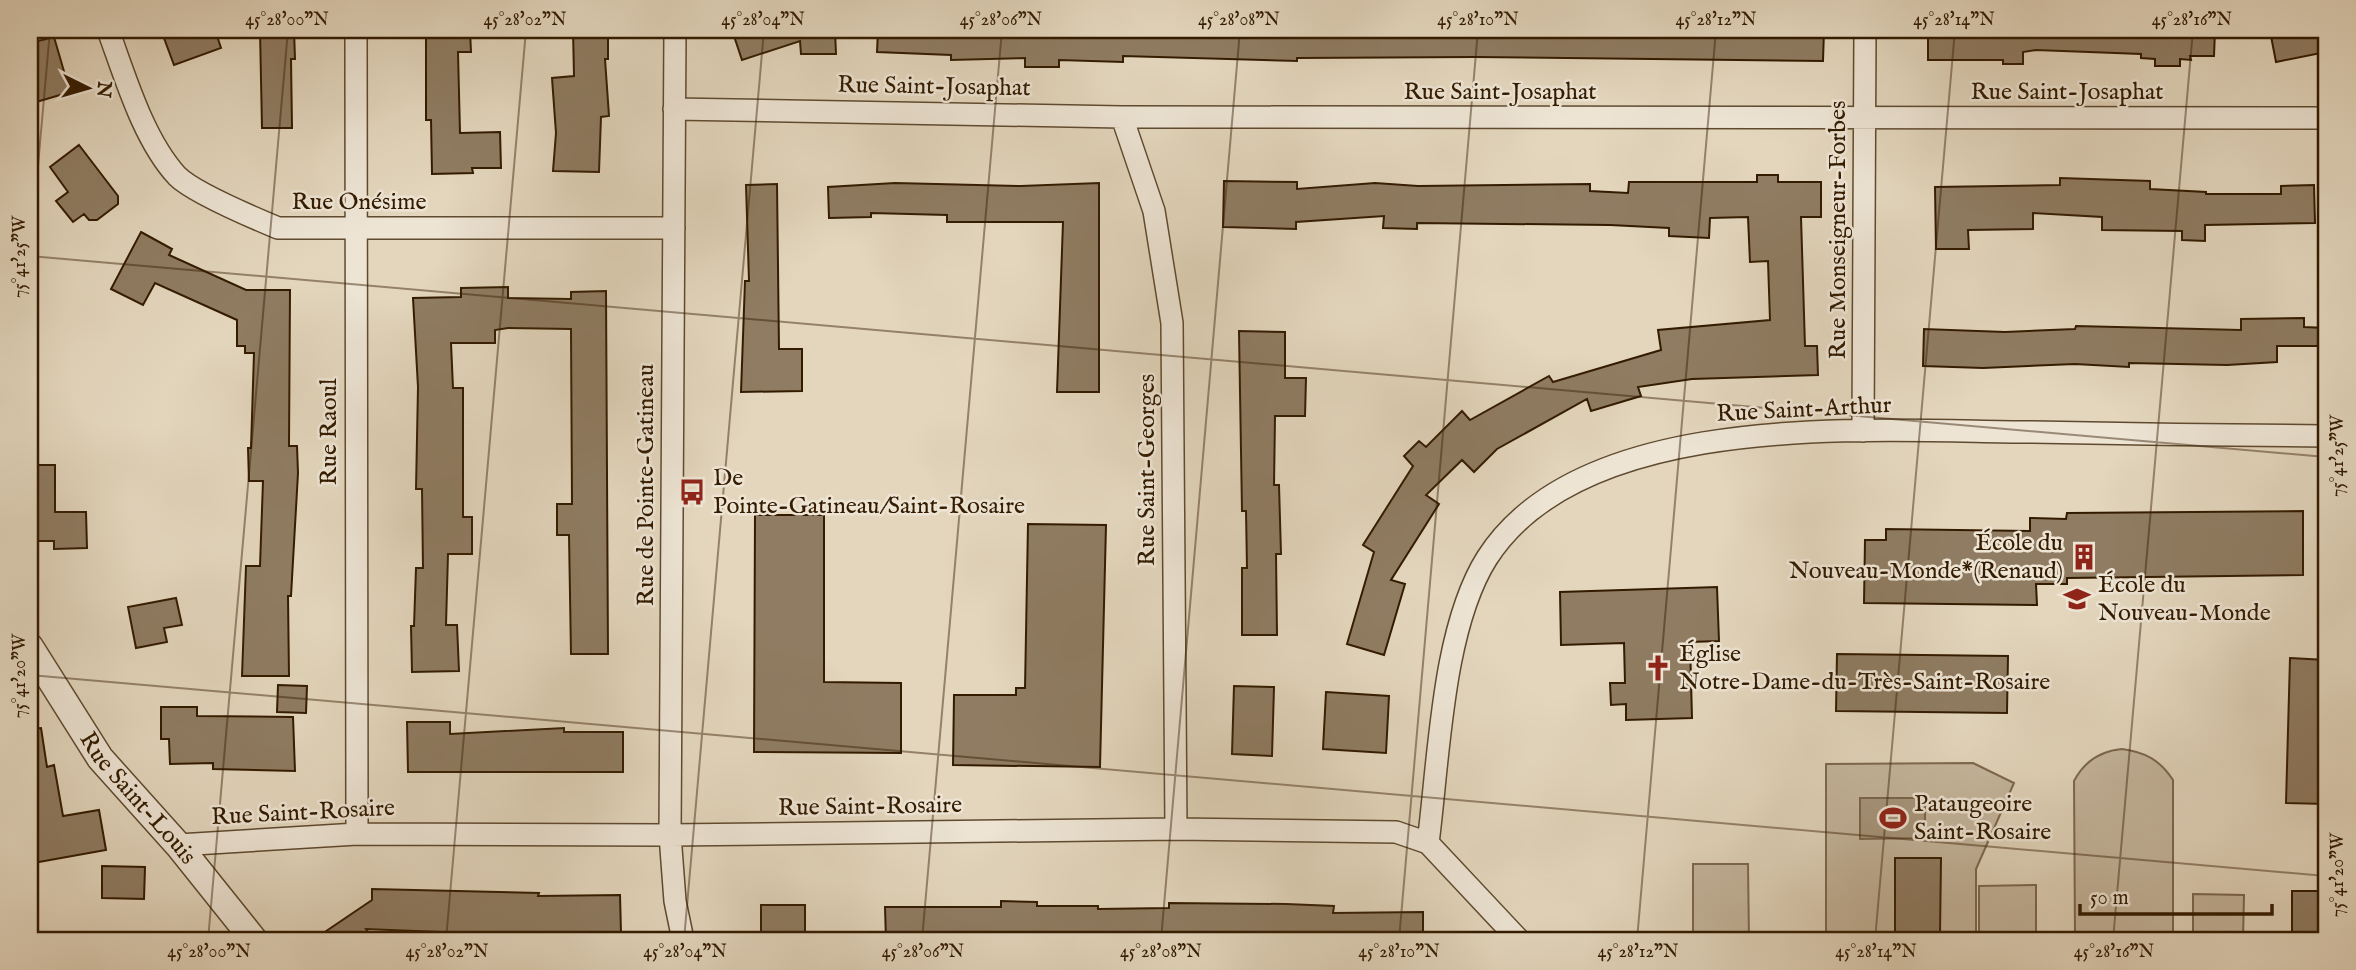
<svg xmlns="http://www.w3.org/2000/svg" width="2356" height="970" viewBox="0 0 2356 970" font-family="'IM FELL English',serif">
  <rect width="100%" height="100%" fill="#e3d6bd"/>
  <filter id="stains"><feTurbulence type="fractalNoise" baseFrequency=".00286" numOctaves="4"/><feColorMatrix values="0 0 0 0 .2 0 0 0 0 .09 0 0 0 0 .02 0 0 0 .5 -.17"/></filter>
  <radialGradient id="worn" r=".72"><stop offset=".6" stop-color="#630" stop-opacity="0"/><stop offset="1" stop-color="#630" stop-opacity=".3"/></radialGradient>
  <path fill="#c5b69d" stroke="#7c684e" stroke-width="2" d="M2122,749C2145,752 2160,760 2173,780V940H2077L2075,936L2074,781C2084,762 2100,751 2122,749Z
    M1973,763L2014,783L1976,869V940H1826V764Z
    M1693,864H1748L1749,940H1693Z
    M2036,885V940H1979V886Z
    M2193,894L2244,895L2243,940H2193Z"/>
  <path fill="#a7967d" stroke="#79654b" stroke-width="2" d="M1925,798V838L1860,839V798Z"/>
  <path fill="#8f7c62" stroke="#331b00" stroke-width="2" d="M161,30H215L221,48L174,65Z
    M260,30H294L295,59H291L292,128H262Z
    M426,30L470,31L471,52H458L460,133L500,132L501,168H472L473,173L432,174L431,120H426Z
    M573,30H608V59H605L609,116L601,117L599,172L553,171L556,133L552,78L574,76Z
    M732,30H835L836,54H801L800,41L742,60Z
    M878,30H1824L1823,61L1474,57L1297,58V61L1123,56V62L1059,60V67H1025V58L951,60V55L877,52Z
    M1928,30H2215L2214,56H2190L2191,60L2180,59V66H2155V59L2141,58V54L2036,50L2023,52V64H2003V60H1928Z
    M2291,30H2326V52L2276,62L2271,36L2291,32Z
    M54,37L70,92L33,103L30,90V43Z
    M79,145L118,196V204L97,220H89L84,214L73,222L56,201L68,192L50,167Z
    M1757,175H1778V182H1821V217H1801L1805,346H1817L1818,375L1692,379L1638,387L1641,396L1591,411L1587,399L1497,449L1474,472L1462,460L1426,495L1439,504L1391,580L1405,584L1384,655L1347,644L1374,552L1363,545L1413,466L1404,456L1419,441L1426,447L1462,411L1470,420L1549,376L1553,382L1661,350L1658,330L1770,320L1768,261L1750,262L1748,217L1710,218L1709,238L1669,236V228L1610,225L1417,223V229L1383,228L1384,216L1296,222V229L1223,227L1224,181L1297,182V189L1375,183L1418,186L1590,184V191L1628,193L1629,182H1757Z
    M2060,178L2150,181V189L2206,192V194H2281V186L2314,185L2315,223L2205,225V241L2182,240V231L2102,230V217L2033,213V229L1968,230L1969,249H1936L1935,187L2060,185Z
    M895,183L1021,186L1099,183V392H1057L1063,222H947V215L871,213V217L829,218L828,187Z
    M777,184L779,349H802V391L741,392L745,281H749L746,185Z
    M141,232L172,249L169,255L246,290H290L289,446H297L298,473L291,596H288L289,676H242L246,566H260L263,481H249L248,448H251L254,353H245V346H237V320L155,283L143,305L111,289Z
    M508,287V298L571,299V292L606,291L608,654H571L569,535H557V504H572L571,329L508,328L495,330V343H451L453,388H463V517H472V554H448L446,625H457L459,671L412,672L411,626H414L416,568H423L422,489H416L418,387L413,298L461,297V288Z
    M2304,318V327L2326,328V346H2277V362L2227,365L2129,363V367L2075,364L1983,368L1923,366L1924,329L2005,332L2075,329L2076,326L2241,330V319Z
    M1239,331L1285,332V378H1306L1305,416H1275L1274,485H1279L1281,554H1276L1277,635H1242V568H1247L1246,511H1242Z
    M30,465H55V512H86L87,548L54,549V541H35L34,494H30Z
    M2303,511V575L2067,578V584H2036L2037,605L1864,603L1865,540H1886V529L2030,531V518L2066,519L2067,513Z
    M755,515H824V682L901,683V753L754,752Z
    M1028,524L1106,525L1100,767L953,765L954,695H1016V688H1025Z
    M1717,587L1719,641L1690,642L1692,718L1626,720V704L1611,705L1610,683H1625L1624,643L1561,645L1560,592Z
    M176,598L182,625L164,628L167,642L136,648L128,607Z
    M1837,654L2008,656L2007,713L1836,711Z
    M2290,658L2326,660V804L2286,803Z
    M278,685L307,686L306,713L277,712Z
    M1234,686L1274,687L1272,756L1232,754Z
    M1326,692L1389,696L1386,753L1323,749Z
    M161,707H197V716L293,717L295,771L213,769V763L170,764L169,739H161Z
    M407,722H450V734L564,728V732H623V772H408Z
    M41,728L47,767L54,765L63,816L99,810L106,850L33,863L30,844V729Z
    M1895,858H1941L1940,934H1895Z
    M102,866L145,867L144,899L102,898Z
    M372,889L539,893L538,896L620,895L621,933L440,940V932L366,929L373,940H313L372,900Z
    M2292,891H2326V940H2292Z
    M1001,901L1037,902V906H1098V909L1169,908V903L1286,904L1334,906L1333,913L1423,912V940L1272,937V940H886L885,907H1001Z
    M761,905H805V940H761Z"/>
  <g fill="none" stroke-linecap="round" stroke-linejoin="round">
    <g stroke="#5f4a2f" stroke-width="24">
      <path id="minor" d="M108,30C125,76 143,139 177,176C194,193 254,218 278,228H674
        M356,30L357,834
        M675,30L670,835L675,901L683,940
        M674,109L1122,117L2326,118
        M1122,117L1154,211L1172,323L1176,829
        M1863,431L1865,30
        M1428,843C1439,759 1442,629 1487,558C1583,408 1873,431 2027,432C2127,434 2226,435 2326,436
        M178,845L357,834L670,835L1176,829L1396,832L1428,843L1519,940"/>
    </g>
    <g stroke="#5f4a2f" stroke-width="29">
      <g id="tertiary">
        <path id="s1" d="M30,647L100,758L178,845L254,940"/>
      </g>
    </g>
    <use href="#minor" stroke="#ede4d4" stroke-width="21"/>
    <use href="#tertiary" stroke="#ede4d4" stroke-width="26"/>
  </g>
  <path fill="none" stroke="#331b00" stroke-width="2" stroke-opacity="0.45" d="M2228,30L2326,38M30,256L2326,457M30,256L50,30M30,675L2326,876M208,940L288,30M446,940L526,30M684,940L764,30M922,940L1002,30M1161,940L1240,30M1399,940L1478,30M1637,940L1716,30M1875,940L1955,30M2113,940L2193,30"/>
  <defs>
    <g id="bus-bare" transform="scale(2.1)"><path d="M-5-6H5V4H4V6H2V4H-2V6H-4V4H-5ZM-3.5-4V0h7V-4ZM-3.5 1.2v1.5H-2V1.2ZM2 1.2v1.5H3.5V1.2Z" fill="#8f2418" stroke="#ede4d4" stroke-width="2.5" paint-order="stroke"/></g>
    <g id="building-bare" transform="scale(2.1)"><path d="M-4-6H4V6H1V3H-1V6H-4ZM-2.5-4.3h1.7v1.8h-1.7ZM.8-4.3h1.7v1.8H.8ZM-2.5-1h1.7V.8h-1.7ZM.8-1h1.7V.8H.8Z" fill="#8f2418" stroke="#ede4d4" stroke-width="2.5" paint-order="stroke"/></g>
    <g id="school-bare" transform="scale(2.1)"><path d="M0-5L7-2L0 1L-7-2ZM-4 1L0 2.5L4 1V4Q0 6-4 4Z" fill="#8f2418" stroke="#ede4d4" stroke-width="2.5" paint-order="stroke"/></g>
    <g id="church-bare" transform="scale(2.1)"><path d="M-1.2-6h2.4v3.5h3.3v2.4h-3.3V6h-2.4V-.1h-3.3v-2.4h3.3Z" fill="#8f2418" stroke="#ede4d4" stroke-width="2.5" paint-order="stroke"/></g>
    <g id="stadium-bare" transform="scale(2.1)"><path d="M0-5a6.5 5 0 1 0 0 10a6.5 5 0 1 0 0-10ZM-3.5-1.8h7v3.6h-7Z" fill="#8f2418" stroke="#ede4d4" stroke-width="2.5" paint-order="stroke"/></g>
  </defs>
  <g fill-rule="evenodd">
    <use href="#bus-bare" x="692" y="492"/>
    <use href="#building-bare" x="2084" y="557"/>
    <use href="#school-bare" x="2077" y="599"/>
    <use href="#church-bare" x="1658" y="668"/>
    <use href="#stadium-bare" x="1893" y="818"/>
  </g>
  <g text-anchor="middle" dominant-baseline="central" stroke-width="5" stroke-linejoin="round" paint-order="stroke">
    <g font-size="24" fill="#331b00" stroke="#ede4d4">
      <text transform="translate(934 87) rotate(1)">Rue Saint-Josaphat</text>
      <text x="1500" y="92">Rue Saint-Josaphat</text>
      <text x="2067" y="92">Rue Saint-Josaphat</text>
      <text x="359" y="202">Rue Onésime</text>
      <text transform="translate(1838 230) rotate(-90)">Rue Monseigneur-Forbes</text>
      <text transform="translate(1804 410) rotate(-3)">Rue Saint-Arthur</text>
      <text transform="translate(329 432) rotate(-90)">Rue Raoul</text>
      <text transform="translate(1147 470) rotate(-90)">Rue Saint-Georges</text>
      <text transform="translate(646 485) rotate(-90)">Rue de Pointe-Gatineau</text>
      <text stroke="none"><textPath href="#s1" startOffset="186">Rue Saint-Louis</textPath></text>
      <text transform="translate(870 807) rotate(-1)">Rue Saint-Rosaire</text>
      <text transform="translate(303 813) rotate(-3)">Rue Saint-Rosaire</text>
    </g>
    <g font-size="24" fill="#331b00" stroke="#ede4d4" text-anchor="start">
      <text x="713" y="478">De<tspan x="713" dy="28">Pointe-Gatineau/Saint-Rosaire</tspan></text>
      <text x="2063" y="543" text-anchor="end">École du<tspan x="2063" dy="28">Nouveau-Monde*(Renaud)</tspan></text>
      <text x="2098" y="585">École du<tspan x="2098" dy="28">Nouveau-Monde</tspan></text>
      <text x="1679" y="654">Église<tspan x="1679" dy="28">Notre-Dame-du-Très-Saint-Rosaire</tspan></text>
      <text x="1914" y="804">Pataugeoire<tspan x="1914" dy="28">Saint-Rosaire</tspan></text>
    </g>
  </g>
  <rect width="2356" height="970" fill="none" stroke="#e3d6bd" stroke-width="77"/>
  <g transform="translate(88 88) rotate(95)" stroke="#ede4d4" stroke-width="5" paint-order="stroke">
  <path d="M0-5L12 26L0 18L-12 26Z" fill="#331b00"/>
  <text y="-10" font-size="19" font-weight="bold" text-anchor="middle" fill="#331b00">N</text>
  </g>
  <path d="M2080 904v10h192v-10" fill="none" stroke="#331b00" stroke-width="3.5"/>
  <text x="2090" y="904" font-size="21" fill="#331b00" stroke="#ede4d4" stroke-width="5" paint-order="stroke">50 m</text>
  <rect x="38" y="38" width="2280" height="894" fill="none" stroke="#331b00" stroke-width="2.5"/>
  <g font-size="18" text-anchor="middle" fill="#331b00">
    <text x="287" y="25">45°28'00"N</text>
    <text x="525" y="25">45°28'02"N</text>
    <text x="763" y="25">45°28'04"N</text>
    <text x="1001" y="25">45°28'06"N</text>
    <text x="1239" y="25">45°28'08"N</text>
    <text x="1478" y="25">45°28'10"N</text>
    <text x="1716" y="25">45°28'12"N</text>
    <text x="1954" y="25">45°28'14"N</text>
    <text x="2192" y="25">45°28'16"N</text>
    <text transform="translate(19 257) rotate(-90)" y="6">75°41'25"W</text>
    <text transform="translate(2337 456) rotate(-90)" y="6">75°41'25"W</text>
    <text transform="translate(19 676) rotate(-90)" y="6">75°41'20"W</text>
    <text transform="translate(2337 875) rotate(-90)" y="6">75°41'20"W</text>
    <text x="209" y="957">45°28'00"N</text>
    <text x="447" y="957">45°28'02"N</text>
    <text x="685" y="957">45°28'04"N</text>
    <text x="923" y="957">45°28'06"N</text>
    <text x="1161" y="957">45°28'08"N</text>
    <text x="1399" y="957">45°28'10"N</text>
    <text x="1638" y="957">45°28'12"N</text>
    <text x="1876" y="957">45°28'14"N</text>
    <text x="2114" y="957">45°28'16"N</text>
  </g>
  <rect width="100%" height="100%" filter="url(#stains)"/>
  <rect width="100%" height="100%" fill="url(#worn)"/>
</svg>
